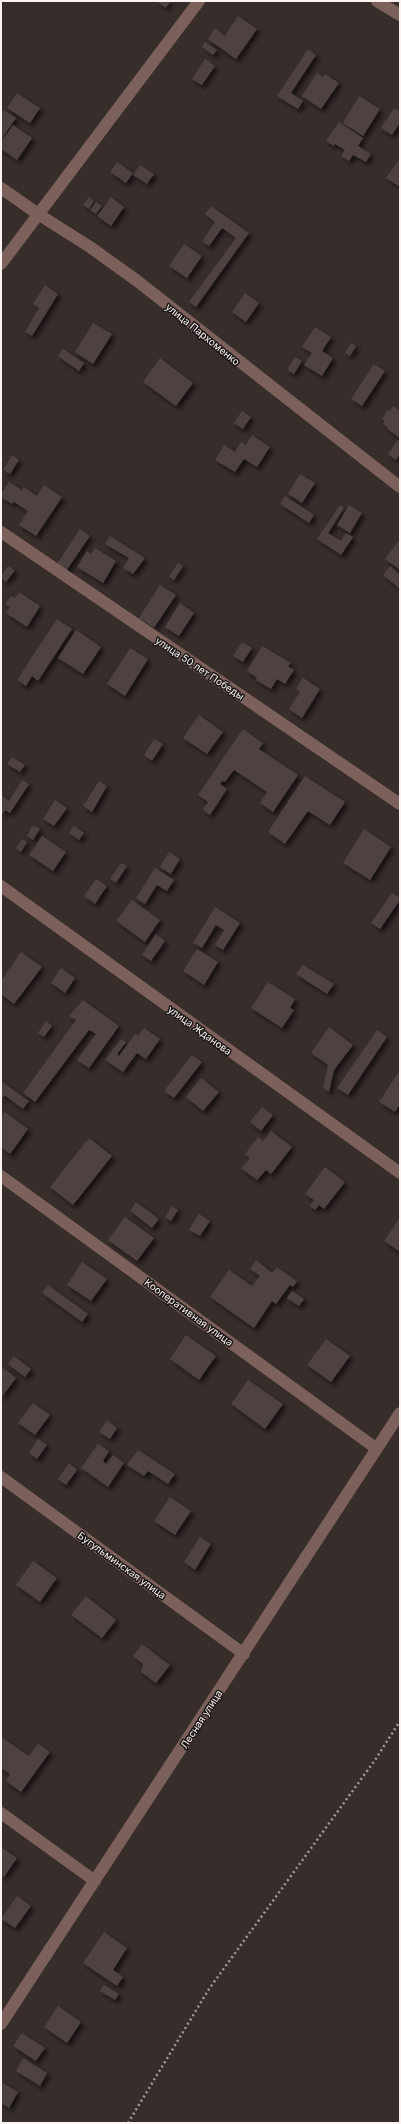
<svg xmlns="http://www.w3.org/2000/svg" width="401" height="2124" viewBox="0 0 401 2124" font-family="Inter,sans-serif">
  <defs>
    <filter id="shadow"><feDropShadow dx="3.5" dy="3.5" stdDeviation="2" flood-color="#0009"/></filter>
  </defs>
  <rect width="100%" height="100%" fill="#372d2b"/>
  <path fill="#4d4240" filter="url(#shadow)" d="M156,1H170L166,8Z
    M238,16L257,29L236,59L208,39L215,28L225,36Z
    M205,42L217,50L213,55L202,47Z
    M308,49L316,55L291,93L303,101L298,109L277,96Z
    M205,59L215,66L202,85L192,79Z
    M317,73L323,77L325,74L339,83L321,109L302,96Z
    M17,93L40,108L30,123L7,108Z
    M359,96L380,109L363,136L343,123Z
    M394,108L400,111V123L392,135L381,128Z
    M4,110L16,118L1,140V114Z
    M339,122L363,138L358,146L371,154L366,162L353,155L349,161L341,156L345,150L335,144L334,146L326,141Z
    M13,125L32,138L17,160L1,149V142Z
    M400,158V187L386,178Z
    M117,162L133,173L126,183L110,172Z
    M140,165L154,174L147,184L133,175Z
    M89,197L94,201L89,209L83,205Z
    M111,197L124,207L111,226L97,216Z
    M96,202L102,206L96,214L90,210Z
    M211,206L249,233L196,307L189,302L236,238L222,228L209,246L202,241L215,222L205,214Z
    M184,244L202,256L187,278L169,266Z
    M45,285L58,294L32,336L25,332L39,308L33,304Z
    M245,293L259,303L246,322L232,312Z
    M93,323L112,334L93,364L75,352Z
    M315,327L331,337L322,351L333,358L322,376L304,365L312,353L302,347Z
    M351,343L356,346L350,356L345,353Z
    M63,349L84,363L79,371L58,356Z
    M295,357L302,361L294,374L287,370Z
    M160,358L193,383L176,406L143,382Z
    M374,364L385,371L362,406L351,399Z
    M393,406L400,411V438L387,429L388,428L383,424L385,421L382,419L388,410L390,411Z
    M242,411L251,417L243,429L234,423Z
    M252,435L270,447L257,467L244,459L235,472L215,460L224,445L235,452L241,442L246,445Z
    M398,440L400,441V454L396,460L388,454Z
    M12,455L19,460L10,474L3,470Z
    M300,474L315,483L302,503L288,494Z
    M9,482L22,490L24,487L37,496L44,485L62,497L36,536L19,525L28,511L14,502L12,504L1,497V494Z
    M285,496L314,515L309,523L280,504Z
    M340,505L344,508L328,533L341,541L346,533L353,537L341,555L317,539Z
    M349,505L362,513L350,533L337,525Z
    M80,529L90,536L66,571L57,564Z
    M110,536L145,558L133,574L123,568L129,558L105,544Z
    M400,539V570L385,559Z
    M95,548L116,561L103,583L77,567L87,551L91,554Z
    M178,563L183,566L174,580L169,577Z
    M8,566L15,570L6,582L1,577Z
    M390,566L400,575V589L383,575Z
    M160,585L176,595L154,628L139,618Z
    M19,592L40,606L27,627L6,613L10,607L5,604L11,596L15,598Z
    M180,603L194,613L179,636L165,627Z
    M57,619L72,629L38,681L32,676L26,686L17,680Z
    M76,630L101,647L83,674L58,658Z
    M242,642L252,648L243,662L233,656Z
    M262,646L291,663L288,666L294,670L285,684L277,679L271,689L256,680L257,678L247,671Z
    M130,648L148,659L125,696L107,684Z
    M303,678L320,689L302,718L289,709L300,692L296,689Z
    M199,715L223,732L207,754L183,738Z
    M243,729L263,743L259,749L298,775L273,812L260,803L267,792L234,770L225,782L222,781L220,784L227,789L210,815L203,810L208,802L198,795Z
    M154,739L163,744L152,761L144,755Z
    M12,757L25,765L20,772L7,764Z
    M305,776L345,802L330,825L308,811L285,844L268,832Z
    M22,780L29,784L10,813L5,810L1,816V795L9,801Z
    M99,781L107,786L92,812L83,806Z
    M55,800L67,808L54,826L43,819Z
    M33,825L40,829L33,840L27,836Z
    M74,826L84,833L79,840L69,833Z
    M364,829L391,847L370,880L343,863Z
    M42,836L66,852L53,871L29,855Z
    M22,839L27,842L21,852L16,848Z
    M169,852L180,859L171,874L160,867Z
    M121,863L127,866L116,883L110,879Z
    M155,868L174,880L167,891L157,885L145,904L136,898Z
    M96,879L107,886L95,904L84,896Z
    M392,893L400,898V900L380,929L371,923Z
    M132,900L160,920L145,942L116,921Z
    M215,907L240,923L223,950L215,945L224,930L216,925L202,948L193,943Z
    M156,934L165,941L151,961L142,955Z
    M197,949L218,962L204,985L183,971Z
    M21,952L42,967L14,1004L1,994V977L3,978Z
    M303,965L334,984L327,994L296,974Z
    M61,968L75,978L65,993L51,983Z
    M268,982L295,999L290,1008L294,1010L282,1028L251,1008Z
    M83,1000L119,1026L89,1068L77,1060L96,1034L89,1030L35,1102L23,1093L76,1020L69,1016Z
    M46,1021L52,1026L44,1037L38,1033Z
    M329,1027L353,1045L334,1070L329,1092L323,1088L328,1065L311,1053Z
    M144,1028L160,1039L146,1059L137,1053L123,1072L105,1060L121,1039L126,1042L117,1054L119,1056L135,1034L138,1036Z
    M377,1030L387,1037L348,1095L337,1088Z
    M192,1055L202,1062L174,1098L164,1091Z
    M398,1073L400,1074V1104L395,1112L379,1102Z
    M201,1078L219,1092L203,1111L186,1097Z
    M2,1082L29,1101L23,1109L4,1095L1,1100Z
    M262,1107L273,1115L261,1131L250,1122Z
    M5,1112L28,1129L10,1154L1,1147V1117Z
    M271,1131L292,1147L271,1174L266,1170L257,1180L241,1168L250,1158L245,1154L258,1137L263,1141Z
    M89,1138L112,1156L73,1205L50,1187Z
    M325,1167L345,1182L324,1209L319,1205L315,1210L310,1206L314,1200L305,1194Z
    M136,1202L159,1219L152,1228L130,1211Z
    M172,1206L178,1210L171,1221L165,1217Z
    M199,1214L210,1221L200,1236L189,1230Z
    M125,1217L154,1238L137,1261L108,1240Z
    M399,1219H400V1252L384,1241Z
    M256,1260L272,1273L277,1267L297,1281L293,1287L290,1285L276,1304L272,1301L254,1328L210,1297L229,1270L252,1286L260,1276L250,1269Z
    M82,1262L107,1279L91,1301L67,1285Z
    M48,1285L88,1314L82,1322L42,1293Z
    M292,1291L304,1299L299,1306L287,1298Z
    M186,1335L216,1356L199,1380L170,1359Z
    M326,1339L350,1356L331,1382L307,1365Z
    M14,1356L31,1369L25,1377L8,1364Z
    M1,1366L16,1378L1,1398Z
    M248,1380L283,1404L265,1429L231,1404Z
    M33,1403L50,1415L35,1435L18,1423Z
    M107,1420L117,1428L110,1439L99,1432Z
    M38,1439L47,1445L37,1459L29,1453Z
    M98,1444L109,1451L103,1461L106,1464L113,1455L124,1463L108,1487L81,1468Z
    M138,1450L175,1474L168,1484L148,1471L144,1476L127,1465Z
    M69,1463L77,1470L66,1485L58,1479Z
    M170,1497L191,1511L175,1535L154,1521Z
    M200,1537L211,1544L195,1570L184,1562Z
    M33,1561L57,1578L40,1602L16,1585Z
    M86,1596L116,1620L102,1638L71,1615Z
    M142,1644L170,1665L156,1683L141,1672L143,1664L133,1656Z
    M1,1737L29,1756L38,1744L50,1752L21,1792L6,1781L10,1774L1,1768Z
    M1,1847L17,1858L4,1877L1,1875Z
    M17,1896L31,1906L15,1928L1,1919Z
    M104,1932L127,1948L113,1970L123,1977L117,1986L83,1963Z
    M104,1985L119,1994L115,2000L100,1991Z
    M58,2006L81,2022L67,2043L44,2027Z
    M22,2033L45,2048L36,2061L13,2046Z
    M23,2058L47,2073L40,2086L16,2071Z
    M1,2082L18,2092L9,2108L1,2103Z"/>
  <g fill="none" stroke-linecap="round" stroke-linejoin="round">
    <path stroke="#a29a98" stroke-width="2.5" stroke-dasharray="2 3" stroke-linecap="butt" d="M128,2123L209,1989L375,1760L400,1721"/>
    <path stroke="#7b605b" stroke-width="12" d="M377,1L400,15
      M1,188L38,214L90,247L136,280L400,487
      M1,264L199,1
      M1,532L400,804
      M1,886L400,1173
      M1,1176L377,1449
      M1,1477L244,1654
      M1,1813L95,1881
      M1,2024L400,1413"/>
  </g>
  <g text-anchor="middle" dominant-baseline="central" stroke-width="3" stroke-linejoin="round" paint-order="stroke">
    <g font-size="10" fill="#faf3f1" stroke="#1b1716">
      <text transform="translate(203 334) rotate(39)">улица Пархоменко</text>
      <text transform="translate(200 668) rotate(34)">улица 50 лет Победы</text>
      <text transform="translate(200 1030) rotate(36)">улица Жданова</text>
      <text transform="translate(189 1312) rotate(36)">Кооперативная улица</text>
      <text transform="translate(122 1565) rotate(36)">Бугульминская улица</text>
      <text transform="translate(201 1719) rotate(-57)">Лесная улица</text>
    </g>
  </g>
  <rect width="401" height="2124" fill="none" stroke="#faf3f1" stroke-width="4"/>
</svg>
